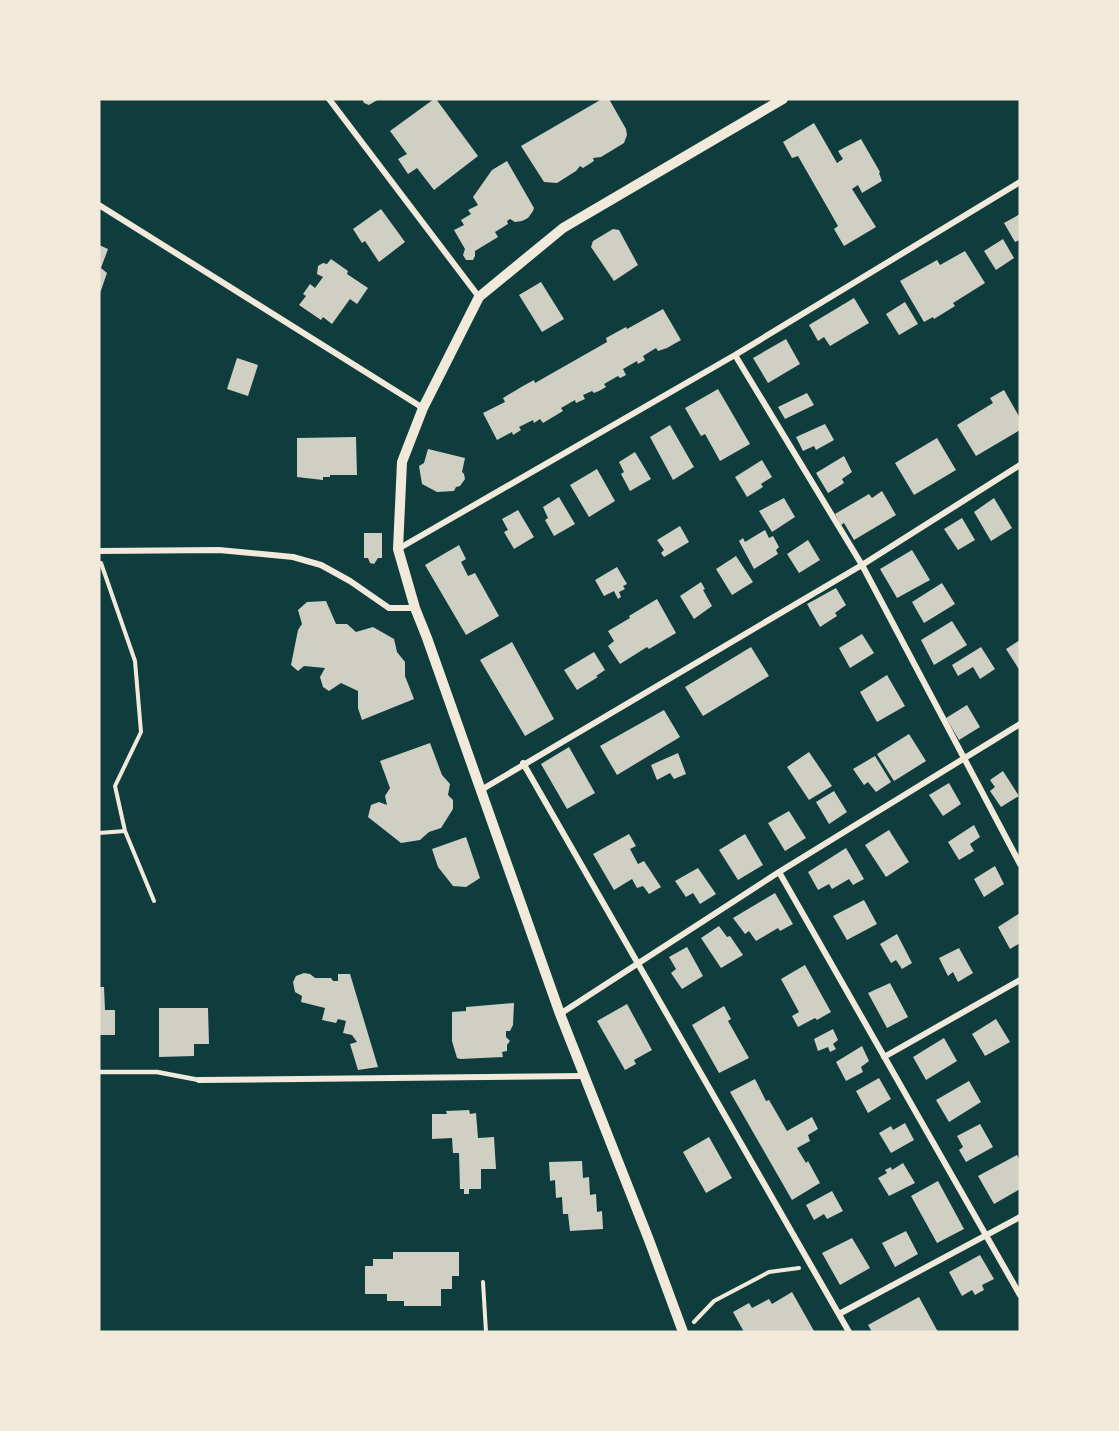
<svg xmlns="http://www.w3.org/2000/svg" width="1119" height="1431" viewBox="0 0 1119 1431" font-family="'Fira Sans Condensed',sans-serif">
  <rect width="100%" height="100%" fill="#0f3d3e"/>
  <path fill="#cfcfc3" d="M362,99H379L369,105L364,103Z
    M434,99H436L478,156L434,190L417,168L408,174L398,159L407,154L390,131Z
    M602,99H609L626,129L627,135L624,143L601,157L593,158L594,161L583,168L580,166L576,171L557,183L544,182L521,146Z
    M814,123L837,163L843,159L838,151L861,139L880,172L879,173L882,181L862,193L858,185L852,189L876,227L844,246L834,229L838,226L798,156L792,158L783,142Z
    M507,161L534,208L533,211L528,218L522,221L515,222L510,219L507,221L508,224L495,232L498,237L475,251V256L473,260H466L463,255L465,249L454,230L464,225L461,220L471,214L468,210L478,205L473,197L492,170Z
    M381,209L405,242L379,262L365,241L362,243L353,229Z
    M1020,214V240L1015,242L1004,223Z
    M613,229L619,230L638,265L614,281L591,247L593,241Z
    M1003,239L1014,258L996,270L984,251Z
    M99,245L108,249L101,268L107,273L99,296Z
    M965,251L985,283L953,303L955,306L934,319L933,317L924,322L900,281L937,260L940,265Z
    M331,259L348,271L347,274L368,288L357,304L350,299L332,324L323,317L321,320L299,305L306,296L303,294L310,284L315,288L323,277L317,274L318,266L323,263L327,264Z
    M541,282L564,319L542,332L519,295Z
    M854,298L869,323L830,346L824,337L818,341L809,325Z
    M905,302L918,324L899,335L886,314Z
    M663,309L681,340L667,348L658,351L656,348L643,356L645,360L638,364L637,361L623,369L626,375L620,378L618,376L604,384L606,387L599,391L594,393L592,391L583,395L585,399L576,403L575,400L561,408L563,411L543,423L540,419L534,423L533,420L519,427L521,430L513,435L512,432L497,440L483,413L505,402L503,398L523,386L534,380L535,383L607,342L606,338L626,327L627,329Z
    M786,339L800,364L768,383L753,358Z
    M237,358L258,365L248,396L227,389Z
    M718,389L750,444L720,461L705,434L701,436L685,408Z
    M1004,390L1020,418V430L976,456L957,425L993,403L990,398Z
    M807,393L814,405L785,419L778,407Z
    M825,424L834,440L816,450L814,446L803,451L796,437Z
    M670,425L694,467L673,480L650,437Z
    M356,437L357,475H330V477H323V480L297,477V438Z
    M937,438L956,470L914,495L895,463Z
    M428,449L465,458L462,472L464,474L465,479L460,486L456,487L454,491L437,492L422,484L419,466L424,463Z
    M635,452L651,479L630,491L621,474L624,472L619,462Z
    M844,456L852,472L842,479L844,483L828,493L816,473Z
    M762,460L772,477L761,484L763,487L747,497L735,477Z
    M597,469L615,501L589,517L570,485Z
    M882,491L896,515L854,540L844,523L841,525L835,514L869,494L872,498Z
    M559,497L575,524L554,536L545,520L548,518L543,507Z
    M784,498L795,517L772,532L759,511Z
    M994,498L1012,528L991,541L974,512Z
    M518,510L534,537L514,549L504,532L508,530L502,519Z
    M962,518L975,540L958,550L944,529Z
    M680,526L689,542L664,557L661,553L664,550L657,540Z
    M765,530L769,538L773,536L779,547L776,550L778,554L754,569L739,541L743,538L745,542Z
    M364,533H382V558H378L374,564L370,563L368,558H364Z
    M808,540L820,560L799,573L787,554Z
    M459,545L466,559L461,562L468,576L475,573L499,616L466,635L425,565Z
    M912,550L930,580L897,598L880,569Z
    M736,556L753,582L732,595L716,569Z
    M617,567L627,584L623,586L625,589L619,592L621,597L618,599L614,591L604,596L595,580Z
    M701,582L705,589L703,590L712,606L694,619L680,596Z
    M942,583L955,604L924,623L912,602Z
    M836,588L846,605L835,613L837,616L820,627L807,604Z
    M657,599L676,633L649,649L647,647L620,664L608,646L614,641L608,631L630,618L629,616Z
    M326,601L336,624H347L356,632L373,627L394,639L397,652L405,662V676L414,699L362,720L358,708V691L341,683L329,691L323,687L320,677L325,668L304,666L298,671L291,665L298,630L302,624L298,610L307,602Z
    M952,621L967,645L934,665L921,640Z
    M862,634L874,653L850,668L839,648Z
    M1020,640V671L1006,649Z
    M512,642L554,719L525,736L480,660Z
    M751,647L769,676L703,716L685,687Z
    M981,647L995,669L980,679L973,667L958,676L952,665Z
    M594,652L605,670L596,676L598,677L577,690L564,670Z
    M887,675L905,706L877,722L860,692Z
    M967,705L980,727L959,740L946,718Z
    M664,710L680,737L617,775L600,746Z
    M909,734L926,761L894,781L877,754Z
    M430,743L442,775L450,784L448,795L453,800V809L441,828L429,832L420,840L401,843L368,817L371,805L379,802L387,805L385,796L390,788L380,761Z
    M569,747L595,793L567,809L541,764Z
    M809,752L832,786L809,800L787,767Z
    M678,753L686,774L674,779L670,773L657,780L651,765Z
    M875,756L891,782L876,792L868,782L864,785L853,769Z
    M1003,771L1019,796L1001,807L990,791L995,787L990,780Z
    M949,783L961,804L943,816L929,795Z
    M834,791L847,812L829,824L816,802Z
    M789,811L806,838L785,851L768,823Z
    M974,825L980,837L970,844L974,851L959,860L948,842Z
    M889,830L909,862L886,877L865,845Z
    M629,834L636,846L630,849L638,864L644,861L661,887L649,894L643,886L637,888L632,879L614,890L593,854Z
    M745,834L763,865L738,880L719,850Z
    M466,837L480,878L466,887L453,886L438,867L432,849Z
    M846,848L864,879L853,885L849,879L832,889L829,884L818,890L808,872Z
    M995,866L1004,884L984,897L974,879Z
    M698,868L716,894L700,904L693,893L686,897L675,881Z
    M775,893L793,924L780,931L778,928L756,941L749,931L745,934L733,918Z
    M864,900L877,924L847,940L833,916Z
    M1020,913V943L1010,949L998,927Z
    M719,926L727,937L730,936L743,955L721,968L701,938Z
    M897,934L912,963L902,969L896,960L891,963L880,944Z
    M687,947L703,976L682,989L671,973L676,969L669,957Z
    M959,948L973,973L958,982L953,972L948,976L939,958Z
    M805,965L831,1012L817,1020L815,1018L798,1027L792,1016L799,1012L781,979Z
    M304,973L310,974L315,978H331L333,981H338V974H350L378,1067L358,1070L350,1044L357,1042L352,1035L343,1033L346,1021L338,1019L336,1023L322,1020L325,1008L301,1002L302,996L295,992L293,982L296,976Z
    M890,983L908,1017L887,1028L868,993Z
    M99,987H104L105,1010H115V1035H99Z
    M514,1003L513,1025L510,1031H506V1037L510,1041L507,1045V1051L502,1052L503,1057L460,1059L457,1058L452,1041V1012L466,1011V1007Z
    M627,1004L652,1050L634,1060L636,1064L625,1070L597,1021Z
    M724,1006L731,1019L728,1021L749,1058L719,1073L692,1025Z
    M159,1008H208L209,1044H194V1056L159,1057Z
    M996,1019L1010,1042L985,1056L972,1034Z
    M833,1029L838,1040L833,1044L836,1049L830,1052L828,1047L818,1051L814,1039Z
    M944,1038L957,1061L926,1080L913,1057Z
    M862,1046L869,1061L861,1067L863,1072L846,1081L836,1062Z
    M879,1078L891,1099L868,1113L856,1091Z
    M755,1079L766,1101L769,1100L787,1131L812,1117L818,1129L808,1135L810,1141L797,1148L806,1163L808,1161L820,1183L792,1200L730,1092Z
    M969,1081L981,1102L949,1122L936,1100Z
    M469,1110L470,1114L476,1113L478,1138L494,1137L496,1169H481V1189H469V1194H464V1189H460L459,1153H453L452,1138L432,1139V1114H447L446,1111Z
    M905,1123L914,1140L891,1153L879,1133L891,1126L893,1130Z
    M980,1124L993,1147L966,1162L959,1150L963,1147L957,1136Z
    M709,1137L732,1178L706,1193L683,1152Z
    M1017,1155L1020,1160V1189L994,1204L978,1176Z
    M582,1161L583,1178L589,1177L590,1195L596,1194L597,1212L602,1211L603,1229L570,1231L568,1214H563L562,1197L556,1198L555,1180L550,1181L549,1162Z
    M903,1163L915,1183L889,1196L878,1178L887,1173L885,1170L891,1167L892,1170Z
    M938,1181L964,1229L937,1243L911,1196Z
    M832,1191L843,1211L827,1219L824,1214L814,1220L806,1205Z
    M906,1231L918,1254L895,1267L882,1243Z
    M852,1238L870,1268L840,1285L822,1253Z
    M393,1252H459V1276H452V1289H441V1306H404V1301H387V1294H365V1266H373V1259H393Z
    M980,1255L994,1279L982,1285L984,1290L975,1295L972,1290L962,1296L949,1272Z
    M792,1292L814,1331L812,1332H744L733,1312L749,1303L752,1308L769,1299L772,1304Z
    M919,1297L938,1332H872L868,1325Z"/>
  <g fill="none" stroke-linecap="round" stroke-linejoin="round">
    <path stroke="#f1e9da" stroke-width="4" d="M101,563L135,661L141,732L115,786L125,831L154,901
      M99,833L125,831
      M483,1282L486,1332
      M694,1322L714,1301L769,1272L799,1268"/>
    <path stroke="#f1e9da" stroke-width="4.5" d="M99,1072H157L199,1080"/>
    <path stroke="#f1e9da" stroke-width="6" d="M329,99L479,297
      M99,205L423,408
      M735,355L862,565L1020,864
      M398,549L735,355L1020,182
      M99,551L219,550L293,557L321,565L350,581L389,608H415
      M523,763L849,1332
      M481,790L862,565L1020,465
      M779,872L1020,1295
      M560,1014L779,872L1020,724
      M884,1057L1020,980
      M199,1080L584,1076
      M839,1314L1020,1217"/>
    <path stroke="#f1e9da" stroke-width="10" d="M683,1332L649,1240L560,1014L427,638L415,608L398,549L402,462L423,408L479,297L563,228L783,99"/>
  </g>
  <rect width="1119" height="1431" fill="none" stroke="#f1e9da" stroke-width="201"/>
</svg>
